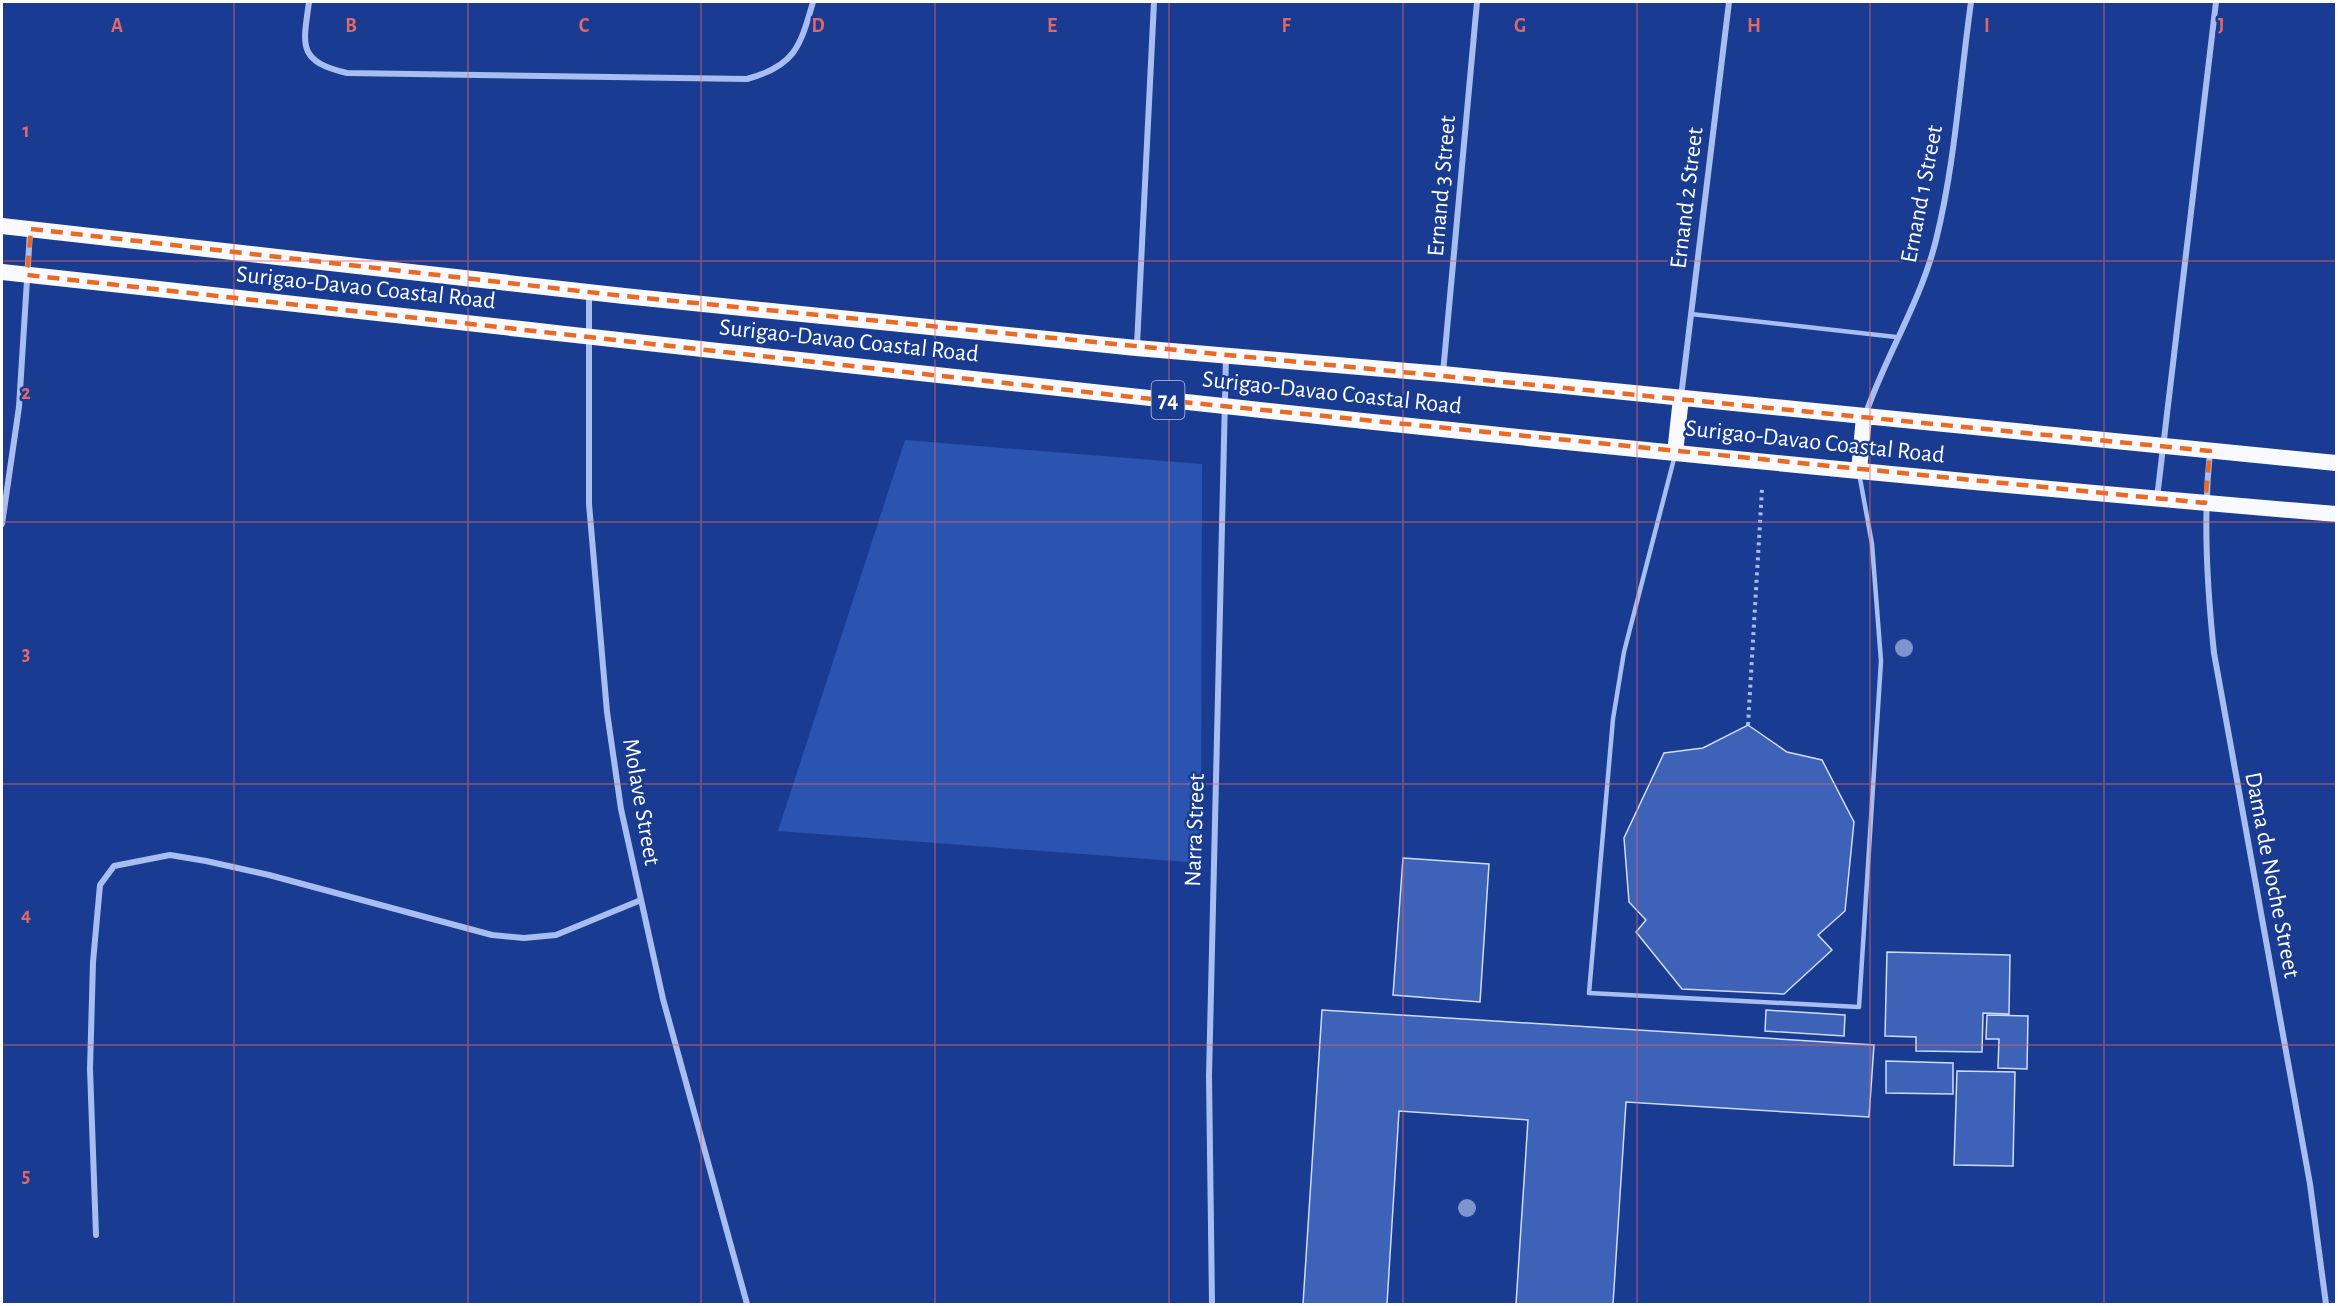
<svg xmlns="http://www.w3.org/2000/svg" width="2338" height="1306" viewBox="0 0 2338 1306" font-family="'Alegreya Sans',sans-serif">
  <rect width="100%" height="100%" fill="#193c92"/>
  <path fill="#2b54b0" d="M905,440L1202,464L1201,863L778,831Z"/>
  <path fill="#3d62b8" stroke="#cedcfb" stroke-width="1.5" d="M1748,725L1787,752L1822,760L1854,822L1845,911L1818,935L1832,950L1784,994L1682,989L1636,932L1646,920L1629,902L1624,838L1664,753L1703,748Z
    M1403,858L1489,864L1480,1002L1393,995Z
    M1887,952L2010,955L2009,1014L1983,1013L1982,1052L1916,1051V1037L1885,1036Z
    M1322,1010L1874,1045L1869,1117L1626,1102L1613,1304H1516L1528,1120L1399,1111L1387,1304H1397H1303Z
    M1766,1010L1845,1015L1844,1036L1765,1031Z
    M1987,1015L2028,1016L2027,1069L1998,1068L1999,1039H1986Z
    M1886,1061L1953,1063V1094L1886,1093Z
    M1957,1071L2015,1072L2013,1166L1954,1165Z"/>
  <g fill="none" stroke-linecap="round" stroke-linejoin="round">
    <path stroke="#a8bef0" stroke-width="4" stroke-dasharray="3 4.5" stroke-linecap="butt" d="M1748,725L1762,489"/>
    <path stroke="#a8bef0" stroke-width="4.5" d="M1691,314L1896,337
      M1675,455L1624,652L1613,719L1589,993L1859,1007L1881,661L1872,544L1859,473"/>
    <path stroke="#a8bef0" stroke-width="6" d="M309,2C303,46 297,61 347,73L747,79C795,66 800,47 813,2
      M589,292V504L607,712L621,809L663,999L747,1304
      M1137,345L1154,2
      M1443,373L1477,2
      M1681,397L1729,2
      M1866,413C1886,355 1921,301 1936,240C1955,164 1960,80 1971,2
      M2210,451C2203,519 2207,585 2214,653L2310,1184L2326,1304
      M2157,498L2216,2
      M2,524L19,407L30,232
      M96,1235L90,1069L93,962L100,885L114,866L170,855L206,861L269,875L492,935L524,938L556,935L641,900
      M1212,1304L1209,1076L1226,356"/>
    <path stroke="#f8faff" stroke-width="16" d="M2,226L624,296L1136,348L1443,374L2336,463
      M2,272C779,356 1557,449 2336,514
      M1675,453L1681,398
      M1859,471L1864,417"/>
  </g>
  <g fill="#7d94cc">
    <circle cx="1904" cy="648" r="9"/>
    <circle cx="1467" cy="1208" r="9"/>
  </g>
  <path fill="none" stroke="#ea6a24" stroke-width="4.5" stroke-dasharray="12 8" stroke-linejoin="round" d="M31,229L624,296L2210,451L2205,503L1132,397L27,275Z"/>
  <path fill="none" stroke="#e26868" stroke-width="1.5" stroke-opacity="0.55" d="M234,2V1304M468,2V1304M701,2V1304M935,2V1304M1169,2V1304M1403,2V1304M1637,2V1304M1870,2V1304M2104,2V1304M2,261H2336M2,522H2336M2,784H2336M2,1045H2336"/>
  <g text-anchor="middle" dominant-baseline="central" stroke-width="5" stroke-linejoin="round" paint-order="stroke">
    <rect fill="#193c92" stroke="#bac4de" stroke-width="1.5" x="1151.5" y="381" width="33" height="38" rx="4.5"/>
    <g font-size="22" font-weight="bold" fill="#fff">
      <text x="1168" y="400">74</text>
    </g>
    <g font-size="24" fill="#fff" stroke="#193c92">
      <text transform="translate(1442 186) rotate(-85)">Ernand 3 Street</text>
      <text transform="translate(1922 194) rotate(-79)">Ernand 1 Street</text>
      <text transform="translate(1687 198) rotate(-83)">Ernand 2 Street</text>
      <text transform="translate(366 288) rotate(6)">Surigao-Davao Coastal Road</text>
      <text transform="translate(849 341) rotate(6)">Surigao-Davao Coastal Road</text>
      <text transform="translate(1332 393) rotate(6)">Surigao-Davao Coastal Road</text>
      <text transform="translate(1815 442) rotate(6)">Surigao-Davao Coastal Road</text>
      <text transform="translate(641 802) rotate(80)">Molave Street</text>
      <text transform="translate(1195 830) rotate(-88)">Narra Street</text>
      <text transform="translate(2272 875) rotate(79)">Dama de Noche Street</text>
    </g>
  </g>
  <g font-size="20" text-anchor="middle" font-weight="bold" fill="#e26868" stroke="#193c92" stroke-width="5" stroke-linejoin="round" paint-order="stroke">
    <text x="117" y="32">A</text>
    <text x="351" y="32">B</text>
    <text x="584" y="32">C</text>
    <text x="818" y="32">D</text>
    <text x="1052" y="32">E</text>
    <text x="1286" y="32">F</text>
    <text x="1520" y="32">G</text>
    <text x="1754" y="32">H</text>
    <text x="1987" y="32">I</text>
    <text x="2221" y="32">J</text>
    <text x="26" y="137">1</text>
    <text x="26" y="399">2</text>
    <text x="26" y="660">3</text>
    <text x="26" y="921">4</text>
    <text x="26" y="1182">5</text>
  </g>
  <rect width="2338" height="1306" fill="none" stroke="#ffffff" stroke-width="6"/>
</svg>
